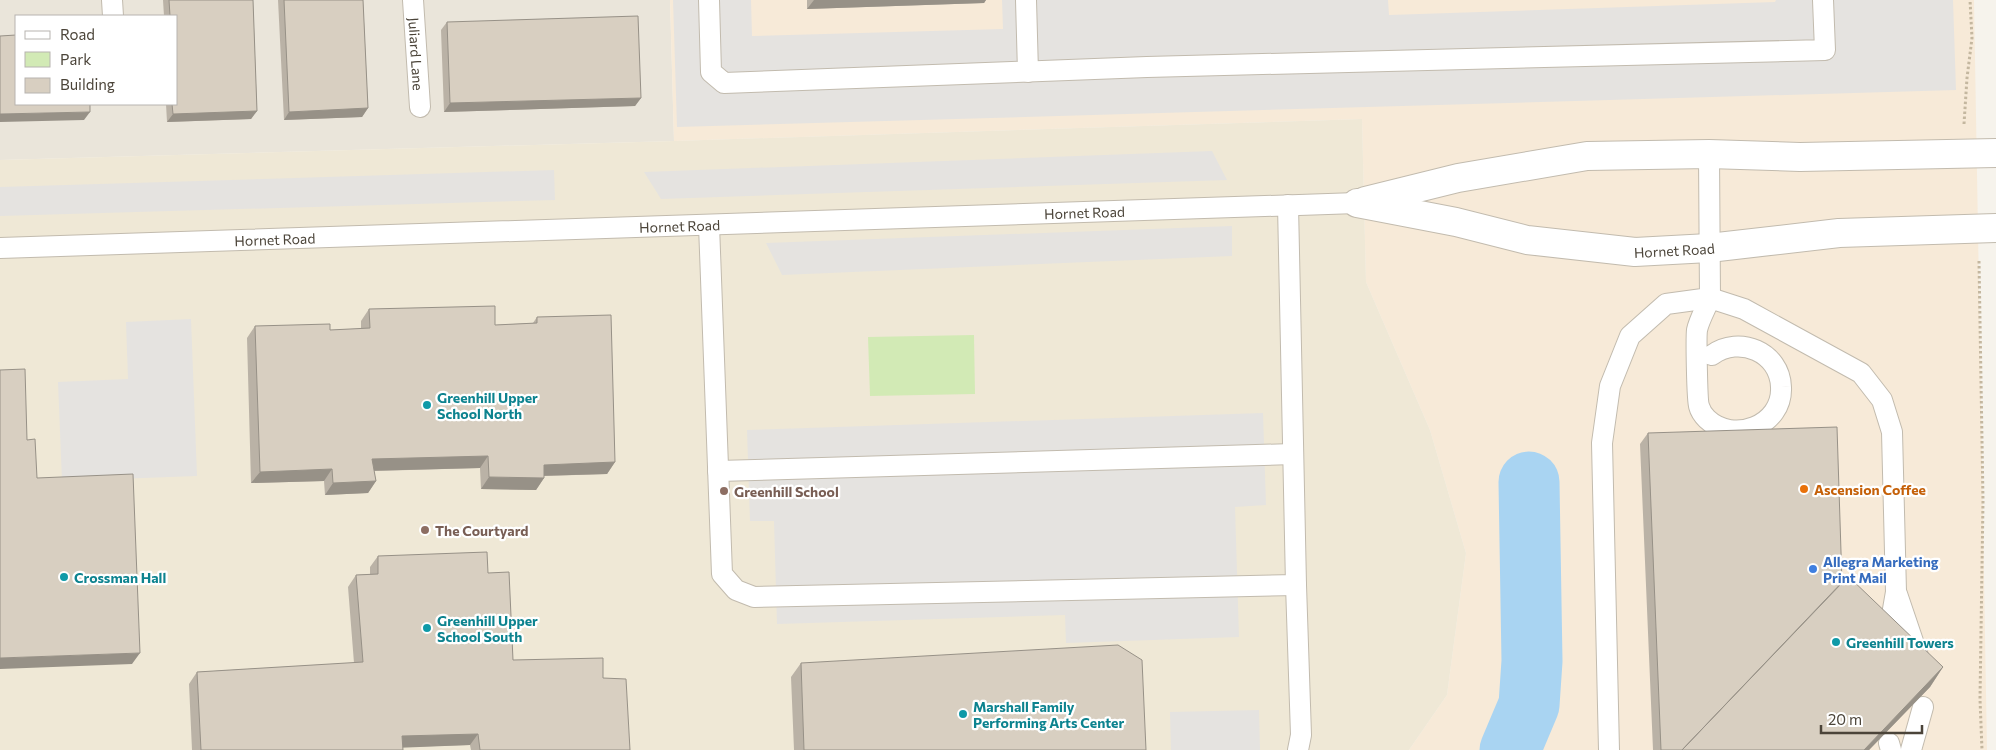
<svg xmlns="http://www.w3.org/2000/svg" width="1996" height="750" viewBox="0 0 1996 750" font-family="Commissioner,sans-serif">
  <rect width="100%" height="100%" fill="#f6f3ec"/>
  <path fill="#eae5da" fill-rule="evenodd" d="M0,0H670L674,141L0,160ZM16,16H176V104H16Z"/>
  <path fill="#f7ead8" d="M670,0H1974L1987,750H1409L1447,695L1466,553L1430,430L1366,282L1362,119L674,141Z"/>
  <path fill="#efe8d6" d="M1362,119L1366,282L1430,430L1466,553L1447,695L1409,750H0V160L674,141Z"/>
  <path fill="#d2eab5" d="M974,335L975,394L870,396L868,337Z"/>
  <path fill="#e5e3e0" d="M673,0H751L752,36L1003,29L1002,0H1388L1389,15L1775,2L1776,0H1953L1956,90L677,127Z
    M1212,151L1227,180L661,199L644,172Z
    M554,170L555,200L0,216V187Z
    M1232,226V256L782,275L766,243Z
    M191,319L197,476L62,481L58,382L128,379L126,322Z
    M1263,413L1266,505L1235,507L1239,637L1066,643L1065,615L777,624L774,521H750L747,430Z
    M1259,710L1260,750H1171L1170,712Z"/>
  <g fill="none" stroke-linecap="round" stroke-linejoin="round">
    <path stroke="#a9d4f2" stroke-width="61" d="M1510,750L1529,705L1532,661L1529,482"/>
    <g stroke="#c2bbae" stroke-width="22">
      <g id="service">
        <path d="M112,0L113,16"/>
        <path id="s1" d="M413,0L420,107"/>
        <path d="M709,0L711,72L724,83L1147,67L1825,50L1823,0"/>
        <path d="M1026,0L1028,72"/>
        <path d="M709,225L722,574L736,590L754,597L1296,585L1288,205"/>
        <path id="s2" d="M0,248L1357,203"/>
        <path d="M1712,355C1739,335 1780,352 1781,387C1783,426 1733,444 1707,419C1704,416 1700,410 1699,406C1697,400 1696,337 1697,330C1699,320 1706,308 1710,298L1744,309L1861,373L1882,400L1892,432L1896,592L1887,644"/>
        <path d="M718,471L1293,454"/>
        <path d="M1296,585L1301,735L1298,750"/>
        <path d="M1897,594L1920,662"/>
        <path d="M1889,743L1891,750"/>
        <path d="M1609,750L1602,443L1610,386L1630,336L1666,304L1710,298L1709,154"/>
        <path d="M1911,750L1923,707"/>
      </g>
    </g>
    <g stroke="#c2bbae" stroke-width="30">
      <g id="minor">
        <path d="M1365,201L1458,178L1587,156L1709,154L1800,157L1996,153"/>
        <path id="s3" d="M1357,203L1456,222L1527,240L1635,252L1709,248L1839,233L1996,228"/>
      </g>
    </g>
    <path stroke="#c4b79f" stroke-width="3" stroke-dasharray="2.5 2.5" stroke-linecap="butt" d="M1964,124L1967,78L1972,38L1970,0
      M1979,261L1983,501L1980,699L1982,750"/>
    <use href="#service" stroke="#fff" stroke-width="20"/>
    <use href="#minor" stroke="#fff" stroke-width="28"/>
  </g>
  <path fill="#bab2a6" d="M163,0H253L257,111L251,119L167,122L166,104H176V16H164Z
    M278,0H363L368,108L362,117L284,120Z
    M807,0H986L984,3L807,9Z
    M447,22L641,98L635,106L444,112L441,30Z
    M369,309L495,325L533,323L537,317L615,462L607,474L544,476V478L536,490L481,489L480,468L374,471L376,481L368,493L325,495L324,481L251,483L247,338L255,326L330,330L361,329V321Z
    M1648,433L1842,583L1943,667L1930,687L1869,750H1653L1640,444Z
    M378,556L488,573L513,660L603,678L630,750H471L470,745L403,747V750H192L189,684L197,672L354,663L348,587L356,575L370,574V567Z
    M801,663L1146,750H794L791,677Z"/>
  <path fill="#979187" d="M814,0H986L984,3L807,9Z
    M641,98L635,106L444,112L450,103Z
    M368,108L362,117L284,120L289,112Z
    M257,111L251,119L167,122L173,114Z
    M90,112L84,120L0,122V114Z
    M488,456L480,468L364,471L372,459Z
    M615,462L607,474L536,476L544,465Z
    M332,469L324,481L251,483L260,472Z
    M489,477L544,478L536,490L481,489Z
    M376,481L368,493L325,495L333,483Z
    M140,653L132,664L0,669V658Z
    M1943,667L1930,687L1869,750H1864Z
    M478,734L470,745L394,748L402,736Z"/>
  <path fill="#d8cfc1" stroke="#979187" d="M169,0H253L257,111L173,114L172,104H176V16H170Z
    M284,0H363L368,108L289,112Z
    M638,16L641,98L450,103L447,22Z
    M16,35V104H90V112L0,114V36Z
    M495,306V325L537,323V317L611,315L615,462L544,465V478L489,477L488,456L372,459L376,481L333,483L332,469L260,472L255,326L330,324V330L370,328L369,309Z
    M25,369L27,440L35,439L37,478L133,474L140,653L0,658V370Z
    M1837,427L1842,583L1682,750H1661L1648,433Z
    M487,552L488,573L509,572L513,660L603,658V678L626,679L630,750H480L478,734L402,736L403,750H201L197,672L363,662L356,575L378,574V556Z
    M1848,576L1943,667L1864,750H1682Z
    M1118,645L1142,660L1146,750H804L801,663Z"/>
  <g fill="#0f9aa8" stroke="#fff" stroke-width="2">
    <circle cx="427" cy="405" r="5"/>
    <circle cx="64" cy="577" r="5"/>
    <circle cx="427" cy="628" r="5"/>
    <circle cx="1836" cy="642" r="5"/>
    <circle cx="963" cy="714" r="5"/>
  </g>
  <circle fill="#e8710a" stroke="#fff" stroke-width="2" cx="1804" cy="489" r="5"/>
  <g fill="#8d6e63" stroke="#fff" stroke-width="2">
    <circle cx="724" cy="491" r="5"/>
    <circle cx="425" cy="530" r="5"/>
  </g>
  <circle fill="#3f7fe0" stroke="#fff" stroke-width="2" cx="1813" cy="569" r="5"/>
  <g text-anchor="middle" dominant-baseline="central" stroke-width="4.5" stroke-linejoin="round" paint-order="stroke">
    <g font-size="14" fill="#4b4439" stroke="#fff">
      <text stroke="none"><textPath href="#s1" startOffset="54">Juliard Lane</textPath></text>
      <text stroke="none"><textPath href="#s2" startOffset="1085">Hornet Road</textPath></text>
      <text stroke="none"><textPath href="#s2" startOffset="680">Hornet Road</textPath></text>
      <text stroke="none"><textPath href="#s2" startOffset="275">Hornet Road</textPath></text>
      <text stroke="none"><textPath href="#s3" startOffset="322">Hornet Road</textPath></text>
    </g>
    <g font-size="14" font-weight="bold" fill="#0d838f" stroke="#fff" text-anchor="start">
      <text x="437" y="397">Greenhill Upper<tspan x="437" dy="16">School North</tspan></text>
      <text x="74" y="577">Crossman Hall</text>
      <text x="437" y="620">Greenhill Upper<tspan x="437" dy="16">School South</tspan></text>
      <text x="1846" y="642">Greenhill Towers</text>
      <text x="973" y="706">Marshall Family<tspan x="973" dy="16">Performing Arts Center</tspan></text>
    </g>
    <g font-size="14" font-weight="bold" fill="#c56008" stroke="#fff" text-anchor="start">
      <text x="1814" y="489">Ascension Coffee</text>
    </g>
    <g font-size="14" font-weight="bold" fill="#785e54" stroke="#fff" text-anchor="start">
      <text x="734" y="491">Greenhill School</text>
      <text x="435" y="530">The Courtyard</text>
    </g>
    <g font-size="14" font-weight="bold" fill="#366cbe" stroke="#fff" text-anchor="start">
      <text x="1823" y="561">Allegra Marketing<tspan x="1823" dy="16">Print Mail</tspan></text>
    </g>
  </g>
  <rect x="15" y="15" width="162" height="90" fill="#ffffff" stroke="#b7b4b0"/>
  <rect x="25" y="31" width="25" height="8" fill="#ffffff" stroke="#b7b4b0"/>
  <text x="60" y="40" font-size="15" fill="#4b4439">Road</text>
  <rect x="25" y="52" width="25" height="15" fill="#d2eab5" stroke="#b7b4b0"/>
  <text x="60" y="65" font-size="15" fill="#4b4439">Park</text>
  <rect x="25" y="78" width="25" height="15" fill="#d8cfc1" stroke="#b7b4b0"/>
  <text x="60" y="90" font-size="15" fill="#4b4439">Building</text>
  <path d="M1821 725v8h101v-8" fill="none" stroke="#4b4439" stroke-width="2.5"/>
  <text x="1828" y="725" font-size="15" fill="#4b4439" stroke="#ffffff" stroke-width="4" paint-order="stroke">20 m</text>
</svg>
